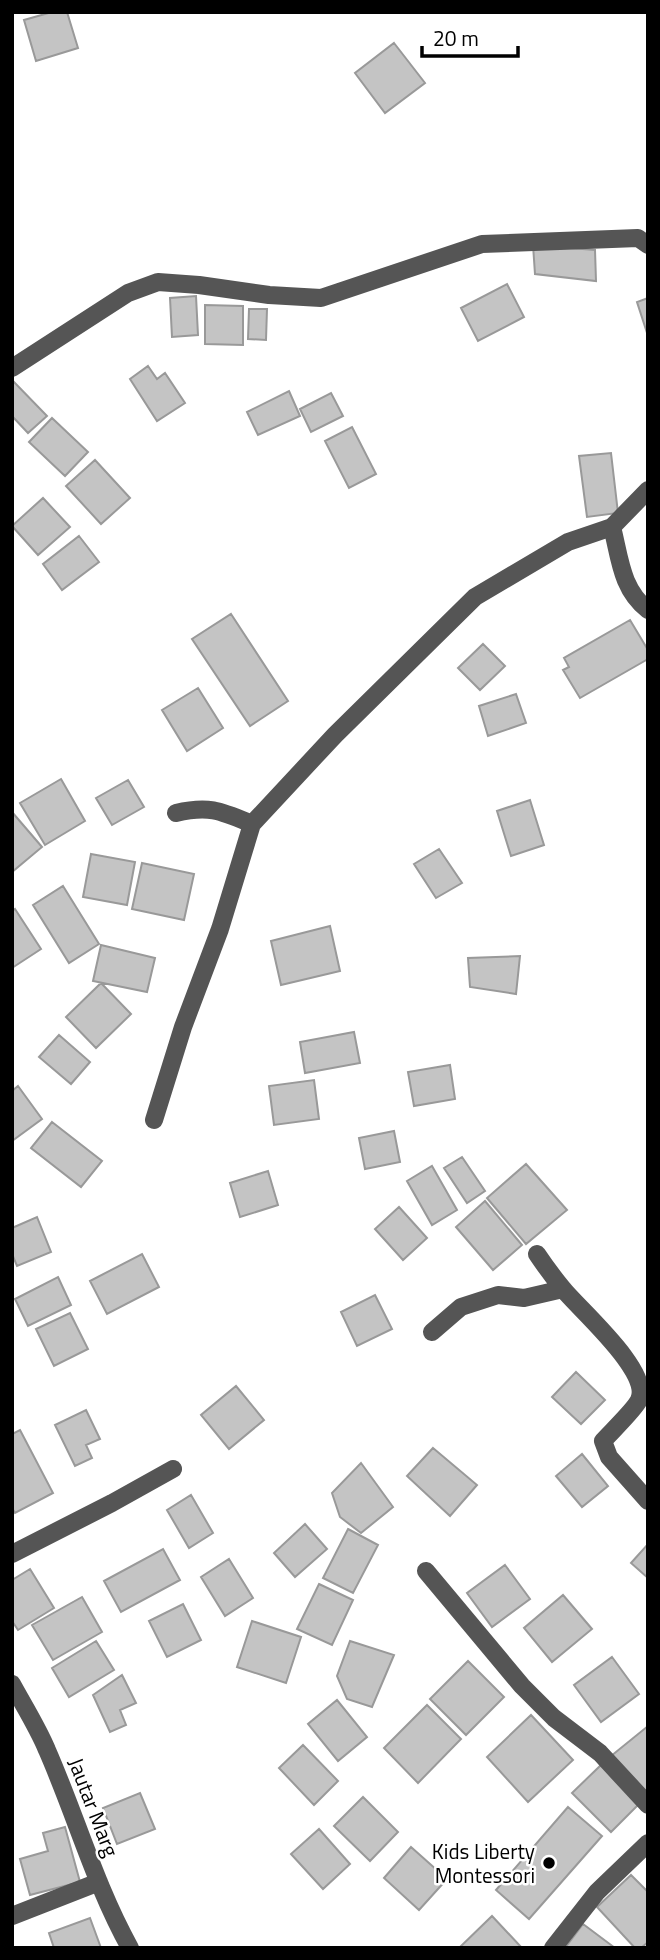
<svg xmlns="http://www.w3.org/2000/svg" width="660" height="1960" viewBox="0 0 660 1960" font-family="'Titillium Web',sans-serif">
  <rect width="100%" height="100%" fill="#fff"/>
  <path fill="#c4c4c4" stroke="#999" stroke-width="2" d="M52,12H67L78,48L36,61L24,20Z
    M394,43L425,83L385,113L355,73Z
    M533,245L595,250L596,281L535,274Z
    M507,284L524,317L478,341L461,308Z
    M196,296L198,335L172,337L170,298Z
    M648,298V336L637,302Z
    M205,305L243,306V345L205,344Z
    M249,309H267L266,340L248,339Z
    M148,366L157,379L165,373L185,403L157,421L130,379Z
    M13,381L47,416L28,433L12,416Z
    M289,391L300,416L258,435L247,412Z
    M331,393L343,416L311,432L300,409Z
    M52,418L88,452L65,476L29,442Z
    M352,427L376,474L349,488L325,441Z
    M611,453L618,513L587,517L579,456Z
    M95,460L130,498L101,524L66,486Z
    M43,498L70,527L38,555L12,526Z
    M79,536L99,562L62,590L43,564Z
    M231,614L288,701L250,726L192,639Z
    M630,620L648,650V659L580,698L563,670L569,667L564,658Z
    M483,644L505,666L480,690L458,668Z
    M198,688L223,728L187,751L162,710Z
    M516,694L526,723L488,736L479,706Z
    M61,779L85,821L45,845L20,803Z
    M128,780L144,807L112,825L96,798Z
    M530,800L544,845L511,856L497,811Z
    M12,812L42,847L12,872Z
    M439,849L462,883L436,898L414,864Z
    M91,854L135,862L127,905L83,897Z
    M142,863L194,874L184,920L132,909Z
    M63,886L99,944L69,963L33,905Z
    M15,909L41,949L12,968V911Z
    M330,926L340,971L281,985L271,941Z
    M101,945L155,958L147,992L93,981Z
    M520,956L516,994L470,987L468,958Z
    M101,983L131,1014L96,1048L66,1017Z
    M354,1032L360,1063L305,1073L300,1042Z
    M59,1035L90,1062L71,1084L39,1057Z
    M450,1065L455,1099L414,1106L408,1072Z
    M314,1080L319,1119L274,1125L269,1086Z
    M18,1086L42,1119L12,1141V1091Z
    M52,1122L102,1161L81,1187L31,1148Z
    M394,1131L400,1162L365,1169L359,1138Z
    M462,1157L485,1191L467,1203L444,1168Z
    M526,1164L567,1210L526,1244L487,1198Z
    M432,1166L457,1210L432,1225L407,1181Z
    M268,1171L278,1205L240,1217L230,1183Z
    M485,1201L522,1245L493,1270L456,1227Z
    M399,1207L427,1238L403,1260L375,1229Z
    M37,1217L51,1252L17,1266L12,1254V1228Z
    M142,1254L159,1287L107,1314L90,1281Z
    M58,1277L71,1305L28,1326L15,1299Z
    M375,1295L392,1329L357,1346L341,1312Z
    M70,1313L88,1349L54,1366L36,1329Z
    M576,1372L605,1400L581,1424L552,1397Z
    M236,1386L264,1420L229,1449L201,1415Z
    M86,1410L100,1439L86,1445L92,1458L75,1466L55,1425Z
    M20,1430L53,1493L15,1513L12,1508V1434Z
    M433,1448L477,1485L450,1516L407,1476Z
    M582,1454L608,1486L582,1507L556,1476Z
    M361,1463L393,1507L361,1533L340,1517L332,1493Z
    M191,1495L213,1533L189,1548L167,1510Z
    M305,1524L327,1549L295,1577L274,1553Z
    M348,1529L378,1545L353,1593L323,1578Z
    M648,1544V1578L631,1563Z
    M163,1549L180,1580L121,1612L104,1581Z
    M229,1559L253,1598L225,1616L201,1577Z
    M505,1565L530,1599L492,1627L467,1593Z
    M30,1569L54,1608L18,1630L12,1621V1580Z
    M319,1584L353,1600L332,1645L297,1629Z
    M563,1595L592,1629L552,1662L524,1628Z
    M82,1597L102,1632L53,1660L32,1625Z
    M183,1604L201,1640L167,1657L149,1621Z
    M252,1621L301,1637L286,1683L237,1667Z
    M96,1641L114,1670L69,1697L52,1668Z
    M350,1641L394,1655L372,1707L347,1699L337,1676Z
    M612,1657L639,1694L601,1722L574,1685Z
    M468,1661L504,1697L466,1735L430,1699Z
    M122,1675L136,1703L120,1710L126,1725L110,1732L93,1695Z
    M337,1700L367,1737L338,1761L308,1724Z
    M427,1705L461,1739L418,1783L384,1748Z
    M531,1715L573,1760L528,1802L487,1757Z
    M648,1726V1793L611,1756Z
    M303,1745L338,1781L314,1805L279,1768Z
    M601,1765L639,1804L611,1832L572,1793Z
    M140,1793L155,1829L117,1844L103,1808Z
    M363,1797L398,1832L370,1861L334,1826Z
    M568,1807L602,1836L529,1919L496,1890Z
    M65,1827L80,1882L30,1895L20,1859L48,1851L43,1833Z
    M319,1829L350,1864L323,1889L291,1854Z
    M411,1847L447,1879L419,1910L384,1878Z
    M631,1875L648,1892V1942L641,1948H635L597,1907Z
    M492,1916L522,1948H459Z
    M90,1918L101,1948H54L49,1933Z
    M583,1924L615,1948H565Z"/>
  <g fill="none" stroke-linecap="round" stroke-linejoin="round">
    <path stroke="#555" stroke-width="18" d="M12,368L128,293L158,282L199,285L269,295L321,298L482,244L638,238L648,245
      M612,527L648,490
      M176,813C209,805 221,811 252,824L335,735L475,597L568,542L612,527C620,558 621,589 648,610
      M154,1120L183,1027L220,929L252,824
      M537,1254C545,1266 554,1278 563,1289C580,1310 652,1372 639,1400C635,1409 611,1432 603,1441L609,1457L648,1501
      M432,1332L461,1307L498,1295L524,1298L563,1289
      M12,1554L112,1503L173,1469
      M426,1571L522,1686L554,1718L600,1753L648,1805
      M12,1684C24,1706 38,1728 47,1750C76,1816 95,1885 130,1948
      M12,1916L99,1882
      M553,1948L597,1892L648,1843"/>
  </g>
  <circle fill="#000" stroke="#fff" stroke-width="2.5" cx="549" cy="1863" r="7"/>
  <g text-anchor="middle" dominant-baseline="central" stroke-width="5" stroke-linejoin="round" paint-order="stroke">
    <g font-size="21" fill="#000" stroke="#fff">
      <text transform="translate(94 1807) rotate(69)">Jautar Marg</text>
    </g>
    <g font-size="21" fill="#000" stroke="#fff" text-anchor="end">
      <text x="535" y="1851">Kids Liberty<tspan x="535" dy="24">Montessori</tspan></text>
    </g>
  </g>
  <rect width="660" height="1960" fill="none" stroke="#000000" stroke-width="28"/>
  <path d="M422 46v10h96v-10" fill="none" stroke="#000000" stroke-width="3.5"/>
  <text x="433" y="46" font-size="21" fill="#000000" stroke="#ffffff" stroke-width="5" paint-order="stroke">20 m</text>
</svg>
